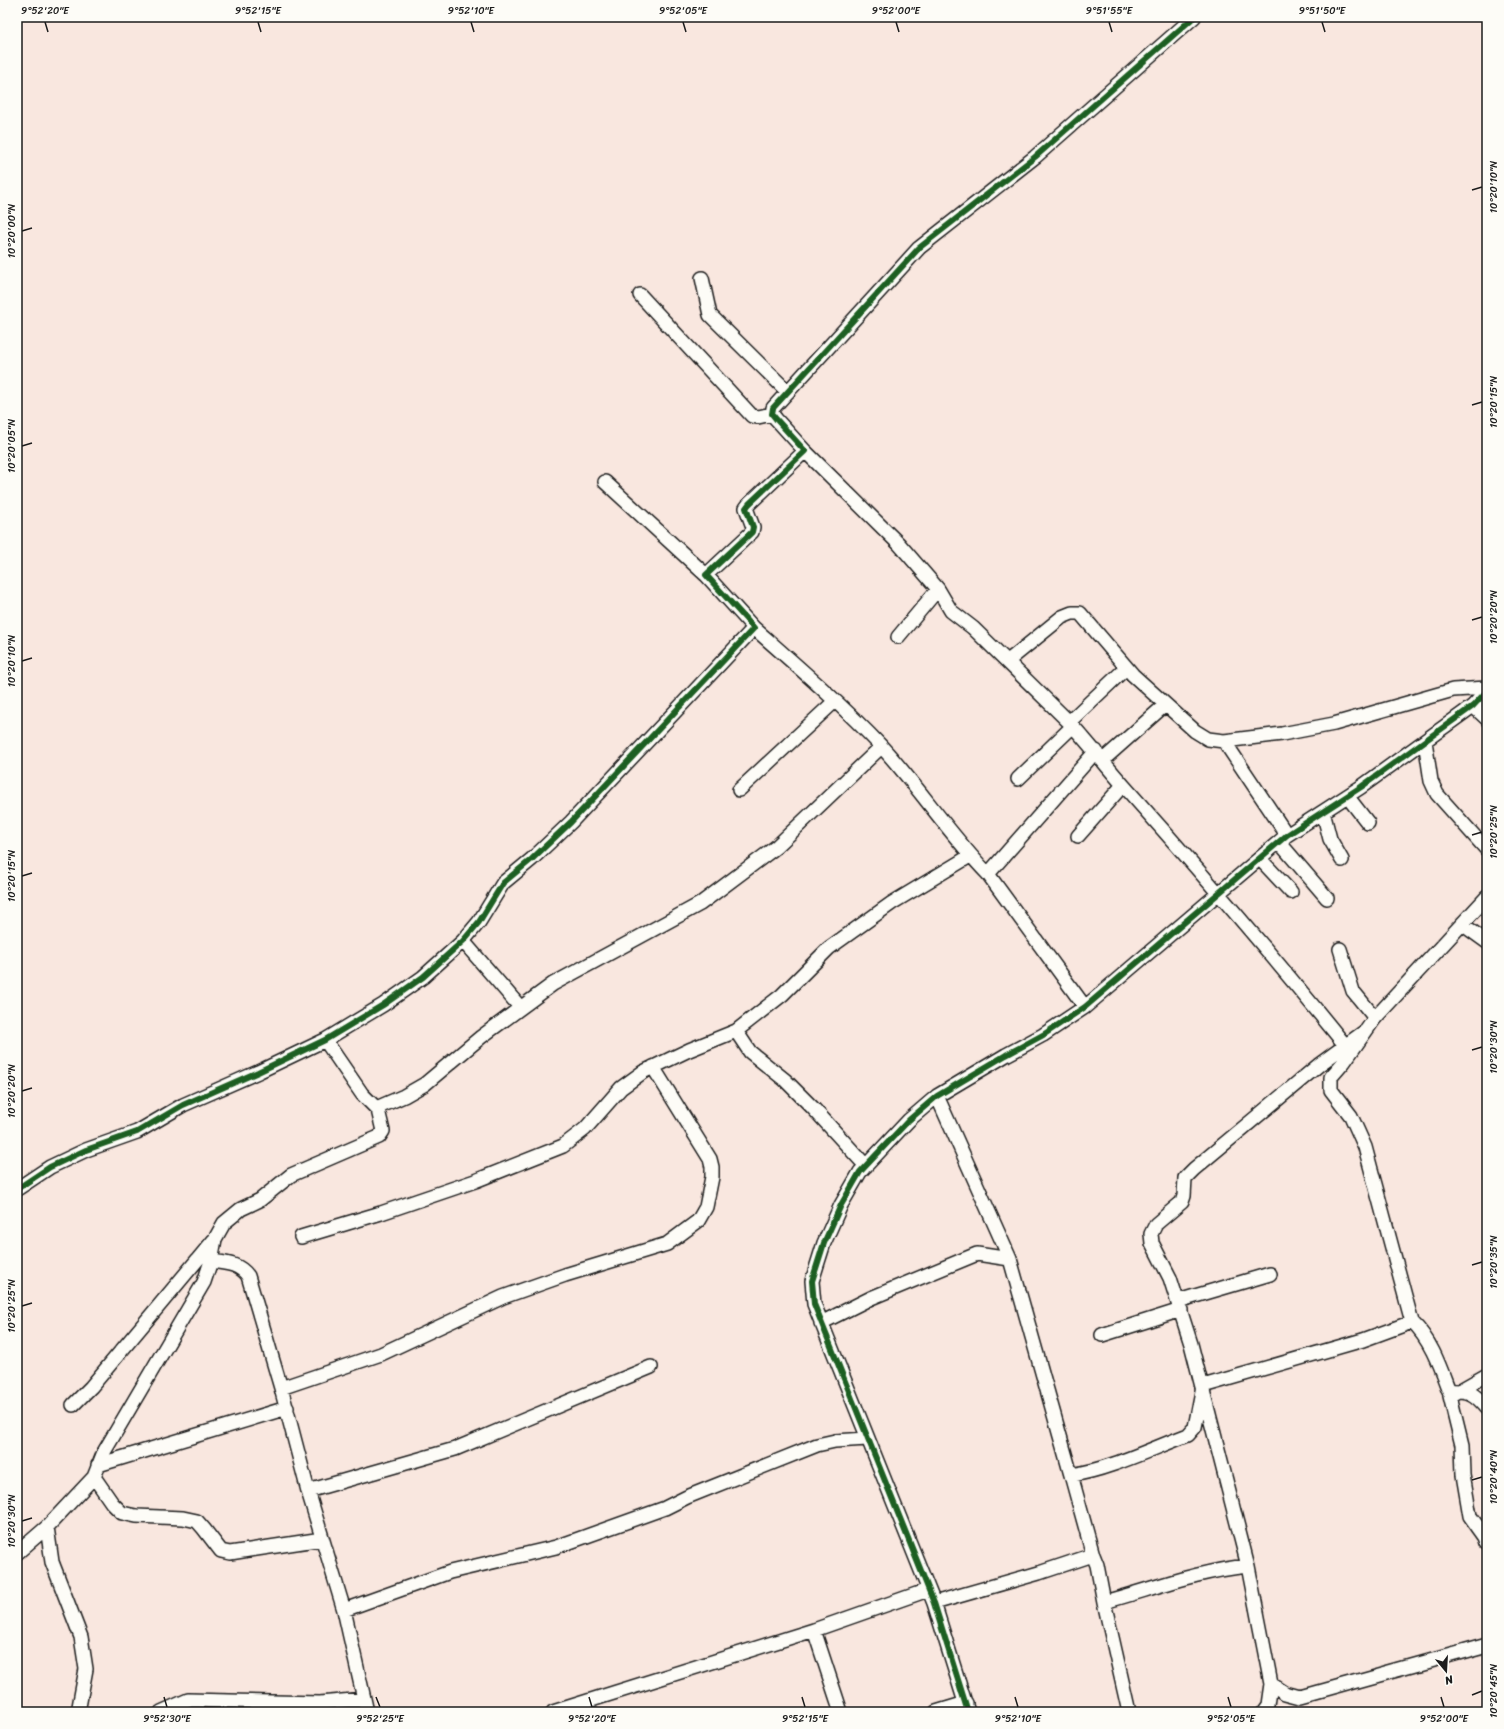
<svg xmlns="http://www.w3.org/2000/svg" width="1504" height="1729" viewBox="0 0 1504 1729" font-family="Sriracha,sans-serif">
  <rect width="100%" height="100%" fill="#f9e7df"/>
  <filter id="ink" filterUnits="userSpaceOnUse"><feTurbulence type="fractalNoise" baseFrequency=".025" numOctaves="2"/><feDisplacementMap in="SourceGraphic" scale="8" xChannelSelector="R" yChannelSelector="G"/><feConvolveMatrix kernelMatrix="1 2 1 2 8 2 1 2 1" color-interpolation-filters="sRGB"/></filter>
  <g filter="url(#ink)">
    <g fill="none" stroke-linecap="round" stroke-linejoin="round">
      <g stroke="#1c1c1c" stroke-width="16">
        <path id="minor" d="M702,278L710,315L788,392
          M640,295L752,416L758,417L772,414
          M805,451L899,544L938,589L951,611L973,628L1069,722L1126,668
          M605,482L706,575
          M754,628C797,666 841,704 881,746C919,787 949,834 988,874L1085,1007
          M898,637L938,589
          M1008,661L1062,617L1072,613H1080L1133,675L1195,731L1208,739L1224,741L1282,734L1334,724L1453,690L1487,688
          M1473,706L1487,719
          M1069,722C1089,743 1105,765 1124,786C1200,871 1274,957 1345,1045
          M1224,741L1287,835
          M1425,741L1431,781L1437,794L1487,850
          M1103,760L1165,705
          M1018,779L1073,726
          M739,790L835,701
          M1347,796L1368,823
          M1323,812L1330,839L1342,860
          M1078,836L1123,785
          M1279,842L1327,898
          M1260,859L1291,892
          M988,874L1096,751
          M1487,897L1375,1018L1344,1062L1331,1077V1090L1351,1116L1365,1147L1412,1322C1431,1340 1440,1367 1449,1391C1469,1390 1474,1393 1487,1408
          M1462,924L1487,942
          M463,941L520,1007
          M1340,949L1353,991L1375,1018
          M736,1031L750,1052L785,1080L813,1108L866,1166
          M325,1040L362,1094L378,1110
          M937,1096L1010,1259L1071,1475
          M17,1189L50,1167L86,1150L137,1132L183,1105L258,1072L325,1040L383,1005L423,977L463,941L479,922L503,883L532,859L571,822L754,628L706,575L752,532L753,527L746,508L749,504L805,451L776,419L772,414L773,408L919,248L1035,157L1194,17
          M301,1237L381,1213L475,1181L563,1146L585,1129L621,1088L643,1072L689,1050L736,1031L782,995L829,948L892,903L970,856
          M211,1261C225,1263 239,1263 248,1276L281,1388L308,1491L344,1610L367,1712
          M1178,1301L1270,1274
          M821,1323L871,1298L977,1254L1010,1259
          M1102,1335L1181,1310
          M1487,1375L1450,1396L1462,1445L1463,1475L1470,1516L1485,1537L1487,1543
          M281,1388L381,1354L503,1297L565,1275L667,1244L698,1221L706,1207L712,1177V1167L710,1159L653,1067
          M73,1405L91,1387L214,1240
          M98,1465L287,1408
          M94,1477L112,1503L122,1513L136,1516L183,1518L197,1521L204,1529L221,1551L230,1553L322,1539
          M308,1491L455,1449L651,1367
          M17,1553L47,1527
          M1248,1566C1198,1571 1152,1589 1104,1602L1097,1565L1093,1555L1071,1475C1108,1470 1153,1448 1188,1435L1195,1427L1203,1386L1363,1340L1412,1322
          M1104,1602L1129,1712
          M934,1603L1039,1573L1093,1555
          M344,1610L450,1572L556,1547L665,1508L687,1497L817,1445L835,1441L867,1439
          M1271,1684L1285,1693L1300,1697L1487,1645
          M78,1712L86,1669L81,1637L52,1562L47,1527L94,1477L104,1452L204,1282L211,1261L215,1239L224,1223L241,1209L260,1200L291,1175L379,1137L383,1131L378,1110L381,1106L404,1096L425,1084L481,1037L553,984L700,904L776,847L881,747
          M161,1712L188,1700L320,1703L364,1699
          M553,1712L814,1630
          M841,1712L814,1630L928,1590
          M936,1712L966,1703
          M968,1712L934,1603L814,1304L812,1281L824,1243L841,1205L860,1172L909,1120L937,1096L1006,1055L1043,1035L1085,1007L1287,835L1361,787L1473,706L1487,691
          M1263,1712L1268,1705L1271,1684L1248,1566L1191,1344L1170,1278L1152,1243L1151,1234L1156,1224L1182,1202L1184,1196L1185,1178L1194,1169L1320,1064L1364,1032"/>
      </g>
      <use href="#minor" stroke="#fdfcf7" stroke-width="13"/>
      <g stroke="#fdfcf7" stroke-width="8">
        <path id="cycleway" d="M17,1189L50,1167L86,1150L137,1132L183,1105L258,1072L325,1040L383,1005L423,977L463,941L479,922L503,883L532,859L571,822L754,628L706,575L752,532L753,527L746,508L749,504L805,451L776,419L772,414L773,408L919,248L1035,157L1194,17
          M968,1712L934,1603L814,1304L812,1281L824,1243L841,1205L860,1172L909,1120L937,1096L1006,1055L1043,1035L1085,1007L1287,835L1361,787L1473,706L1487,691"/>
      </g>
      <use href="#cycleway" stroke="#1b5e20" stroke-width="6"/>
    </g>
  </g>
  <path fill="none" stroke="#1c1c1c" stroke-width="1.5" d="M45,22L48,32M258,22L261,32M471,22L474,32M683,22L686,32M896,22L899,32M1109,22L1112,32M1322,22L1325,32M1472,190L1482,187M22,231L32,228M1472,405L1482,402M22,446L32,443M1472,620L1482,617M22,661L32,658M1472,835L1482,832M22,876L32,873M1472,1050L1482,1047M22,1091L32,1088M1472,1265L1482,1262M22,1306L32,1303M1472,1480L1482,1477M22,1521L32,1518M1472,1695L1482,1691M164,1697L167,1707M376,1697L380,1707M589,1697L592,1707M802,1697L805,1707M1015,1697L1018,1707M1228,1697L1231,1707M1441,1697L1444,1707"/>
  <rect width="1504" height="1729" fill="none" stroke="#fdfcf7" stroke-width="44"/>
  <g transform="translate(1446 1671) rotate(162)" stroke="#fdfcf7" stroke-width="3" paint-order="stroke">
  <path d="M0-3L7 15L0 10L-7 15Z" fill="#1c1c1c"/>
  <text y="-6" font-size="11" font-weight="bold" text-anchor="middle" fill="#1c1c1c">N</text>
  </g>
  <rect x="22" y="22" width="1460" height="1685" fill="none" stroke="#1c1c1c" stroke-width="1.5"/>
  <g font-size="10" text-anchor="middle" fill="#1c1c1c">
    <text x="45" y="14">9°52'20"E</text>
    <text x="258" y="14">9°52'15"E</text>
    <text x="471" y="14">9°52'10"E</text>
    <text x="683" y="14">9°52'05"E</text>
    <text x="896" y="14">9°52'00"E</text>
    <text x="1109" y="14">9°51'55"E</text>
    <text x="1322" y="14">9°51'50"E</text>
    <text transform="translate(1493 187) rotate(-90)" y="4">10°20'10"N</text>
    <text transform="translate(11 231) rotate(-90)" y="4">10°20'00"N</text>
    <text transform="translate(1493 402) rotate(-90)" y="4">10°20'15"N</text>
    <text transform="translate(11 446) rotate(-90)" y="4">10°20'05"N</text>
    <text transform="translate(1493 617) rotate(-90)" y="4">10°20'20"N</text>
    <text transform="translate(11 661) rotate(-90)" y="4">10°20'10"N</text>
    <text transform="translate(1493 832) rotate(-90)" y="4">10°20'25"N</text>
    <text transform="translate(11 876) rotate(-90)" y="4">10°20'15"N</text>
    <text transform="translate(1493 1047) rotate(-90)" y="4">10°20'30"N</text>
    <text transform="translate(11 1091) rotate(-90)" y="4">10°20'20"N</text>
    <text transform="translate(1493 1262) rotate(-90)" y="4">10°20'35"N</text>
    <text transform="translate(11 1306) rotate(-90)" y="4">10°20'25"N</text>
    <text transform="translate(1493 1477) rotate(-90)" y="4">10°20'40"N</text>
    <text transform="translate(11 1521) rotate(-90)" y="4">10°20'30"N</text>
    <text transform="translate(1493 1691) rotate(-90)" y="4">10°20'45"N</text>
    <text x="167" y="1722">9°52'30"E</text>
    <text x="380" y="1722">9°52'25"E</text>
    <text x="592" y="1722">9°52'20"E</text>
    <text x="805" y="1722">9°52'15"E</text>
    <text x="1018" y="1722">9°52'10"E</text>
    <text x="1231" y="1722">9°52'05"E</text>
    <text x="1444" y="1722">9°52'00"E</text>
  </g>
</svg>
